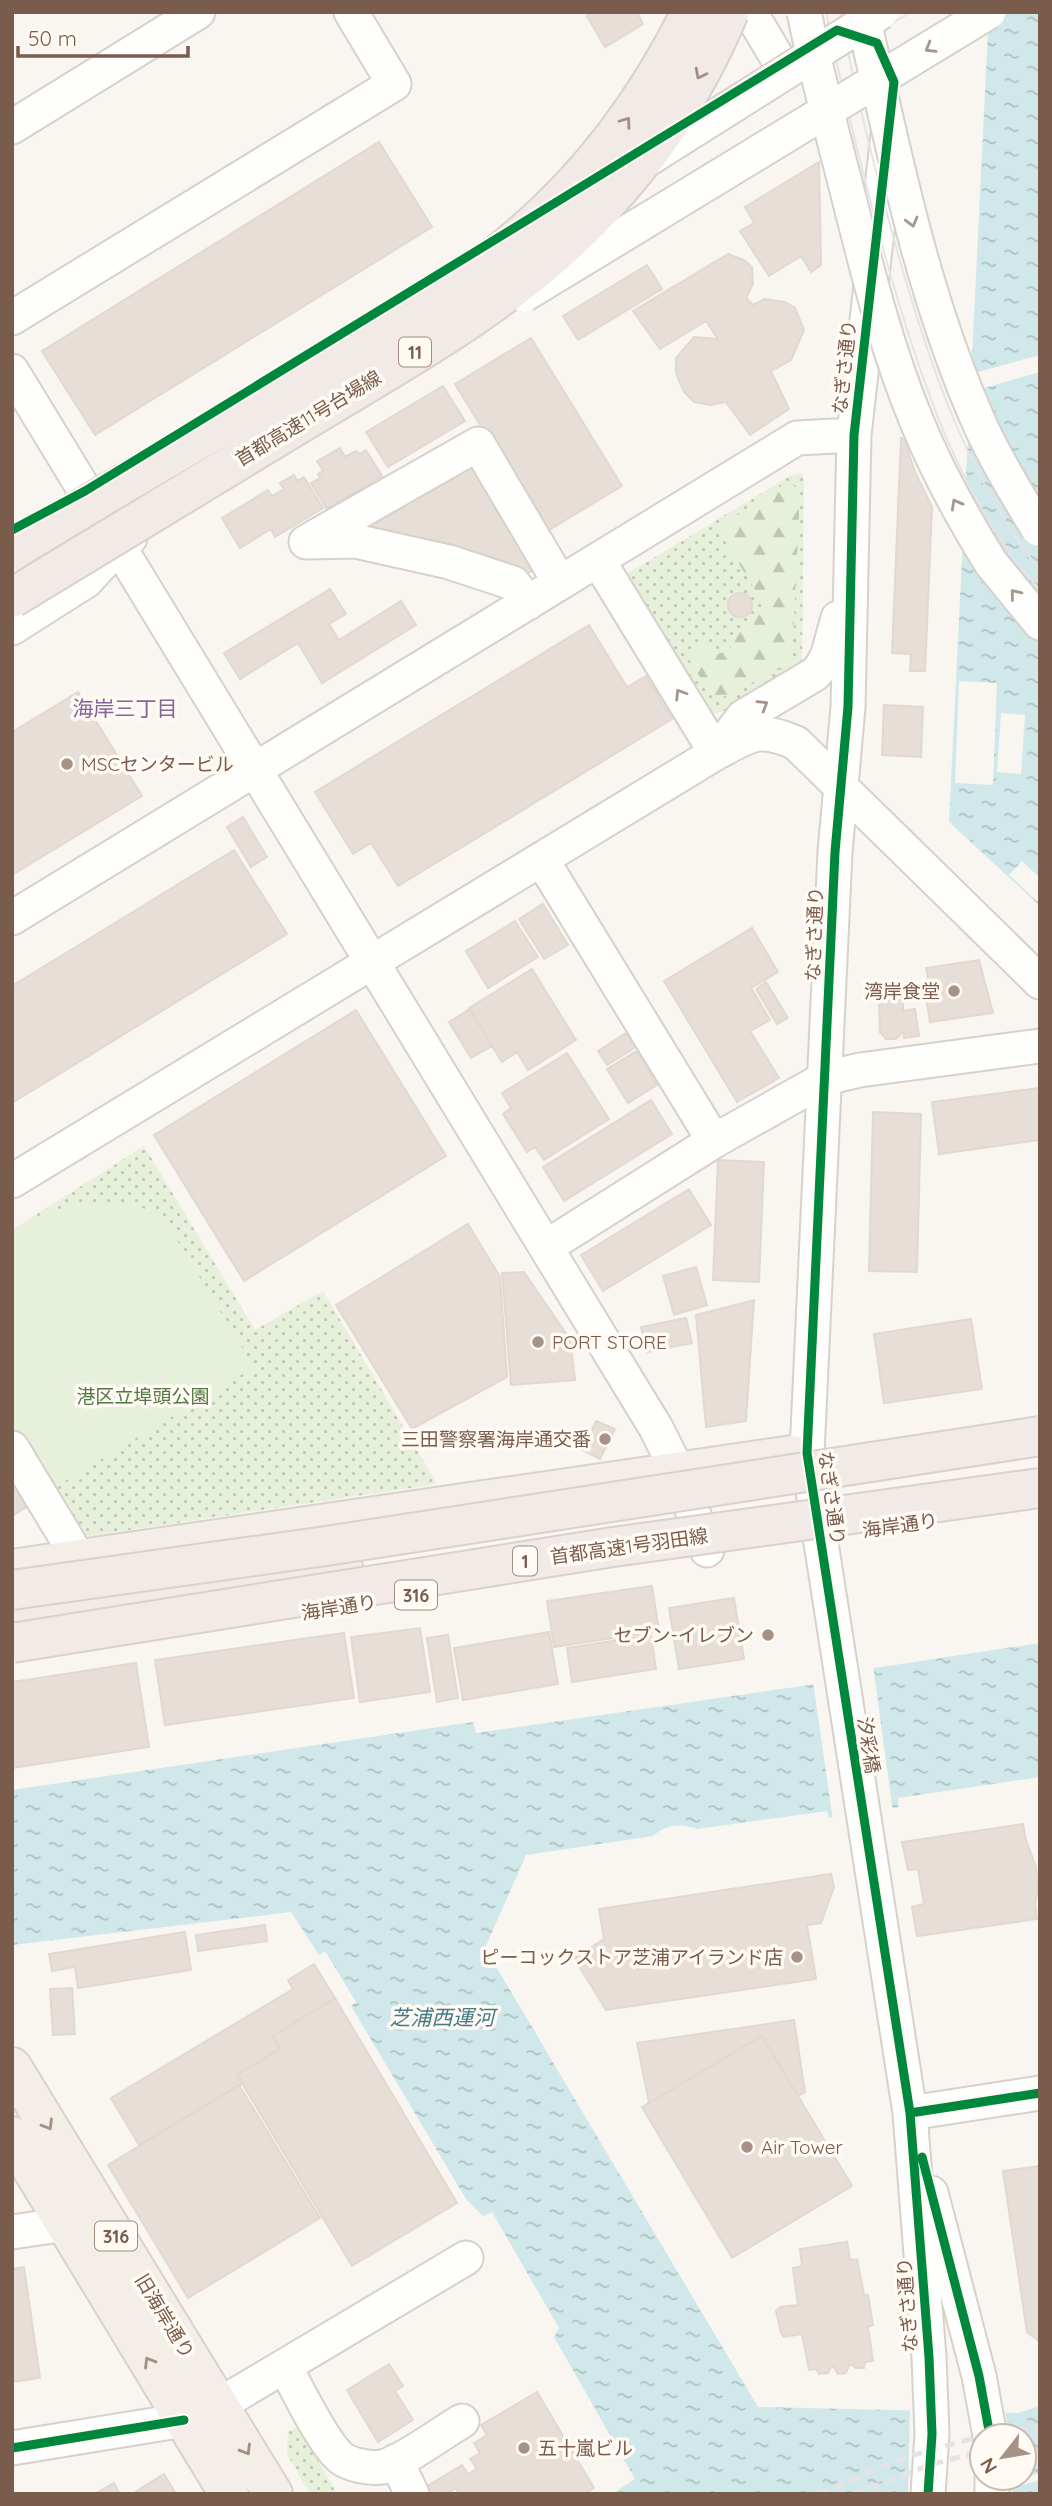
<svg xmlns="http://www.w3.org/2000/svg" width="1052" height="2506" viewBox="0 0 1052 2506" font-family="Quicksand,'Noto Sans JP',sans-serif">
  <defs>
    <pattern id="grass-dots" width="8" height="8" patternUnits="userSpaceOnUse" patternTransform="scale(1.75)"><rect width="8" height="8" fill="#e7f0db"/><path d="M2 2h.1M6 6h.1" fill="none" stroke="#c0c6b4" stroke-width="1.8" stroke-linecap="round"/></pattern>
    <pattern id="forest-firs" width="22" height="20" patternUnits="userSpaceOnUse" patternTransform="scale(1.75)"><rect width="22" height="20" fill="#e7f0db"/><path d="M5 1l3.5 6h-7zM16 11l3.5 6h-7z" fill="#c0c6b4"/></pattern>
    <pattern id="water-ripples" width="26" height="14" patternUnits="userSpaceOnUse" patternTransform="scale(1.75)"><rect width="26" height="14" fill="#d0e8ea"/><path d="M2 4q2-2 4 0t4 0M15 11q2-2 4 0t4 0" fill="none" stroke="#aebfc0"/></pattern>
  </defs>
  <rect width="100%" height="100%" fill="#f9f5f0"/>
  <path fill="url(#grass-dots)" d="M802,473L804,481L802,665L738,706L714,714L627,574L790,476Z
    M144,1146L255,1330L323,1291L437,1484L76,1538L12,1432V1230Z
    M298,2426L337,2494H310L287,2454L288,2432Z"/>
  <path fill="url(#forest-firs)" d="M789,481L800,491L792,663L715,701L685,653L706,643L718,654L730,650L735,636L765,606L717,528Z"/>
  <path fill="#e7f0db" d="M107,1202L141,1207L166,1222L254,1367L57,1486L12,1413V1230C44,1211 70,1203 107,1202Z"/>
  <path fill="url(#water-ripples)" fill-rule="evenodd" d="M989,12H1040V906L949,822Z
    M1040,1643V1777L898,1798L899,1807L829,1818L827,1811L697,1829C681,1823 666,1824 653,1836L526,1855L485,1948L758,2407L1018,2413L1040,2406V2494H612L635,2479L554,2337L559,2328L492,2212L483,2216L466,2199L351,2006L356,2002L325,1951L319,1955L291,1912L12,1945V1790L473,1722L476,1733L816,1684L815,1677ZM982,2436H1024V2478H982Z"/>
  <path fill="#f9f5f0" d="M1040,355V372L970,392L971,374Z
    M959,681L997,683L993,785L955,783Z
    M1001,713L1025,715L1021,774L997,772Z
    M1022,861L1040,878V904L1009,875Z
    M873,1665L893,1812L833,1821L812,1675Z
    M910,2407L1005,2409L1009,2436H982V2478H1013V2481L1040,2473V2480L1013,2488L1012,2494H908Z"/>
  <path fill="#e6ded7" stroke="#e2d8d2" stroke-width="2" d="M593,12H637L643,24L605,47L587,16Z
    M379,142L432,227L95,435L42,351Z
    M819,162L821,265L811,272L801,256L769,276L740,231L754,223L745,207Z
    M728,254L744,260L752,267L753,284L746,298L753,305L764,299L785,302L795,308L804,330L791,360L771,371L789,409L750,435L726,402L710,405L694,402L684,392L676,373V358L694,337L718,339L706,321L660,349L633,311Z
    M647,265L662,289L578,340L563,316Z
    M531,338L622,486L546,532L455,384Z
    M443,386L465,421L388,467L366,432Z
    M901,438L904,439L915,472L932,507L925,671H910L911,654L892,653Z
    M340,448L345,457L356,451L359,454L366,450L382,476L327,509L311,483L320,478L318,474L323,471L317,461Z
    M462,465L477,469L538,568L521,577L365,536L363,525Z
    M294,475L297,481L304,477L323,508L275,537L271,529L240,548L222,518L268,490L272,496L284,489L280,483Z
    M330,589L346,614L329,624L339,640L401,601L416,625L322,683L298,643L240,679L224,653Z
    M728 605a12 12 0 1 1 24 0a12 12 0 1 1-24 0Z
    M589,625L627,687L646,676L672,719L398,886L371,843L353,854L315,792Z
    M78,692L142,796L12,875V732Z
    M884,705L923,707L921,757L882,755Z
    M243,817L267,857L251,867L227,827Z
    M234,850L287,934L12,1103V986Z
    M543,904L568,945L544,959L519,919Z
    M515,921L538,957L488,988L466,951Z
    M752,928L778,972L751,988L770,1020L750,1031L779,1078L737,1102L664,981Z
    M979,960L993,1013L930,1022L926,997L931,996L926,968Z
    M532,969L576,1040L528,1070L517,1052L502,1062L469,1008Z
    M766,982L788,1018L777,1024L756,989Z
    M903,1000V1011L915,1009L919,1036L904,1038V1031L896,1039H886L880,1032L879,1001Z
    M470,1009L492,1046L471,1058L449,1022Z
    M356,1010L446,1156L244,1281L154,1135Z
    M626,1033L636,1047L607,1065L598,1051Z
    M637,1051L657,1085L628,1103L607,1069Z
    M567,1053L609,1119L544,1160L535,1147L527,1152L503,1114L511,1108L502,1093Z
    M1040,1088V1140L939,1154L932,1102Z
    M651,1100L672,1134L564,1201L543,1167Z
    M873,1112L921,1114L917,1272L869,1271Z
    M718,1160L764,1162L759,1282L713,1280Z
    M689,1189L711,1225L603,1291L581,1255Z
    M468,1224L500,1277L507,1377L412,1429L336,1305Z
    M696,1267L707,1305L674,1315L663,1276Z
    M524,1272L570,1339L575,1380L511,1385L502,1273Z
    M754,1300L746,1421L706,1427L696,1315Z
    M686,1318L692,1343L647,1352L641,1327Z
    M971,1319L982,1389L884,1403L874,1334Z
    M596,1421L615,1429L600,1459L582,1450Z
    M12,1469L33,1503L12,1516Z
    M652,1586L659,1631L554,1647L547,1601Z
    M734,1598L744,1659L679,1669L669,1608Z
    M420,1628L430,1692L360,1702L351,1637Z
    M549,1632L558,1684L463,1700L454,1648Z
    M344,1633L354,1698L165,1725L155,1660Z
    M448,1635L458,1698L437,1702L427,1638Z
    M651,1635L656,1669L572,1682L567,1648Z
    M136,1663L149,1747L12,1768V1682Z
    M1023,1824L1026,1840L1036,1867L1038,1889L1035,1904L1037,1919L917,1936L912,1907L924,1904L918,1869L908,1870L902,1842Z
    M831,1874L834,1887L821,1923L807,1925L816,1979L606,2010L574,1958L604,1939L599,1909Z
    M265,1925L267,1941L198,1951L196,1935Z
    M185,1932L191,1970L78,1988L75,1967L52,1971L49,1954Z
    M314,1964L335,1998L273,2036L280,2049L237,2075L243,2083L139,2145L111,2098L293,1989L288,1980Z
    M72,1988L75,2034L53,2035L50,1989Z
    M335,1998L457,2203L352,2266L237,2075L280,2049L273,2036Z
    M794,2020L805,2092L798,2096L762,2036L649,2103L637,2043Z
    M762,2036L852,2186L732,2258L642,2107Z
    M239,2085L320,2218L188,2298L108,2165Z
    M1040,2166V2342L1027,2332L1003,2171Z
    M847,2242L850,2260L857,2259L864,2295H868L873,2325L868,2327L873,2361L865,2362L864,2368H855L853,2365H849L846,2373L838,2374L834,2367L830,2368L828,2373L819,2374L816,2369L809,2370L802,2334L784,2337L781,2333L776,2311L780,2307L798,2305L793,2268L802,2266L800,2249Z
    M24,2267L40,2378L12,2382V2269Z
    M389,2364L403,2386L395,2391L413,2420L378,2442L347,2390Z
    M537,2392L594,2488L585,2494H459L456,2488L446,2494H414L462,2465L468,2474L477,2469L470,2459L480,2453L474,2443L487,2435L481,2425Z
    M164,2474L176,2494H132Z
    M114,2483L120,2494H95Z"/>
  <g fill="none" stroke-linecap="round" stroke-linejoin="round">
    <g stroke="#d7d1cb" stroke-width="37">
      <path id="minor" d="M750,12L781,64
        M12,127L198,12
        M888,134L854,435L848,707L835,852L807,1453L910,2113L929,2357L932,2434L928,2494
        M12,318L394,84L351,12
        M12,371C228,723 441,1076 656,1428L678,1472L707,1550
        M598,560L716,753
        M991,563L1040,623
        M528,603L513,583L449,562L355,541L306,542L478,444L560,583
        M12,628L86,581L120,544L130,538
        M724,742L743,717L815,674L822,666L828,654L838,618
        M542,860L714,1141
        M12,918L797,438L854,435
        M12,1181L716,753C750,735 758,726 796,743L1040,982
        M546,1247L714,1141L826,1078L860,1070L1040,1046
        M12,1448L79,1559
        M910,2113L1040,2093
        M931,2193L979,2376L990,2436
        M12,2232L66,2224
        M285,2366C297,2389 323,2443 341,2458C350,2465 371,2469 382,2467C401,2463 443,2432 462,2421
        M12,2448L184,2420L219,2405L466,2258
        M396,2461L412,2494
        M992,2478V2494"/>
    </g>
    <g stroke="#dad1cc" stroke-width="42">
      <path id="major" d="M12,1569L793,1455
        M12,2067L273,2494
        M12,2136L229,2494"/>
    </g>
    <g stroke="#dad1cc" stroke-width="42">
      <path id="highway" d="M12,1618L344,1571"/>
    </g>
    <use href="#minor" stroke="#fefefd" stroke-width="33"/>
    <use href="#major" stroke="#f3eee8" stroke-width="38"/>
    <use href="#highway" stroke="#f2eae7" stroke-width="38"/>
    <path stroke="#e6e3e7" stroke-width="2" d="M826,12C844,99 865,185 889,270C922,383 960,501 1040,590
      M840,12C856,96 877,179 900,261C932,372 969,479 1040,571
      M12,568L679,153L911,12
      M12,591L957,12"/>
    <path stroke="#e6e3e7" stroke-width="5" stroke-dasharray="10 7" stroke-linecap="butt" d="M984,2436L1040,2426
      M1024,2440L1040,2437
      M818,2494L910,2456L982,2436
      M854,2494L933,2464L982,2451"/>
    <g stroke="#d7d1cb" stroke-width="37" stroke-linecap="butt">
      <path id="minor-bridge" d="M804,12C817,75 833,137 849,198C868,274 887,350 917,422C937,471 963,518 991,563
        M862,12C894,152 922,296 981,427C997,462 1018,496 1038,529
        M645,161L881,12
        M524,295L989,12"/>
    </g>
    <g stroke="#dad1cc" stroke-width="42" stroke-linecap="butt">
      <path id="highway-bridge" d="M12,551C104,494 198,440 291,386C358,346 426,307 489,261C576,196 643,109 691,12
        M12,598C109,539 205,481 302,422C383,373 469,326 541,265C623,196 688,111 729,12
        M12,1590L326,1546L1040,1436
        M12,1643L613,1547L1040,1488"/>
    </g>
    <use href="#minor-bridge" stroke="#fefefd" stroke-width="33"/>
    <use href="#highway-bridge" stroke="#f2eae7" stroke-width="38"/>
    <g stroke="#fffaf3" stroke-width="13">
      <path id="cycleway" d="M12,530L85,491L837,30L877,43L894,82L854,435L848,707L835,852L807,1453L910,2113L929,2357L932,2434L928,2494
        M910,2113L1040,2093
        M922,2157L979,2376L990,2436
        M12,2448L184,2420"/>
    </g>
    <use href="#cycleway" stroke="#00873e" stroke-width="9"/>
  </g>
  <defs><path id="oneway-chevron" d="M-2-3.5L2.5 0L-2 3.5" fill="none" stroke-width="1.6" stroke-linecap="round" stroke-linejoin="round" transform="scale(1.75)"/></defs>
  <g stroke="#a8958b">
    <use href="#oneway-chevron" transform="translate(930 48) rotate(149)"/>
    <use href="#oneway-chevron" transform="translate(912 222) rotate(75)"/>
    <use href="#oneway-chevron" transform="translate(956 504) rotate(-119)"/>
    <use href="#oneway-chevron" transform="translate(1015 594) rotate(-129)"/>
    <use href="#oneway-chevron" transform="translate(680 694) rotate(-122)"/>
    <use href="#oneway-chevron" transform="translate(763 705) rotate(-31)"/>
  </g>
  <g stroke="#a48e83">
    <use href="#oneway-chevron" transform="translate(700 74) rotate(117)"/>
    <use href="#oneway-chevron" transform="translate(626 122) rotate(-54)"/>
  </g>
  <g stroke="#a48f83">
    <use href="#oneway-chevron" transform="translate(48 2125) rotate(59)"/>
    <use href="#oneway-chevron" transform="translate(149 2362) rotate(-121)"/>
    <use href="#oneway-chevron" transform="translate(246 2450) rotate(59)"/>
  </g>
  <g fill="#a69286" stroke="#fffaf3" stroke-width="2.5">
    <circle cx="67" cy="764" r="7"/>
    <circle cx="954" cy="991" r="7"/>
    <circle cx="538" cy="1342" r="7"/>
    <circle cx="605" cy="1439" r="7"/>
    <circle cx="768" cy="1635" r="7"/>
    <circle cx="797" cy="1957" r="7"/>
    <circle cx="747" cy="2147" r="7"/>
    <circle cx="524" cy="2448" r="7"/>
  </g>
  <g text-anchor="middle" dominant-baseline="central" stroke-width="7" stroke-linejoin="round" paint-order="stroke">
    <g fill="#fffaf3" stroke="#a28b7f" stroke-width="2">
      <rect x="399" y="337.5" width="32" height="29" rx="5"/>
      <rect x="513" y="1546.5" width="24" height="29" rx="5"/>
      <rect x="395" y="1580.5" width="42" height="29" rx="5"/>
      <rect x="95" y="2221.5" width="42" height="29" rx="5"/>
    </g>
    <g font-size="18" font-weight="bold" fill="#7a5c4d">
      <text x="415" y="352">11</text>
      <text x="525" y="1561">1</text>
      <text x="416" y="1595">316</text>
      <text x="116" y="2236">316</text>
    </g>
    <g font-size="19" fill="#7a5c4d" stroke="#fffaf3">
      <text transform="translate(844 367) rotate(-84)">なぎさ通り</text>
      <text transform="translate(308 418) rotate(-31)">首都高速11号台場線</text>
      <text transform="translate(814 934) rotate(-88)">なぎさ通り</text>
      <text transform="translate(832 1498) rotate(82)">なぎさ通り</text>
      <text transform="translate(900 1525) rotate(-8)">海岸通り</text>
      <text transform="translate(629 1546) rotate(-8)">首都高速1号羽田線</text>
      <text transform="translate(339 1607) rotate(-9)">海岸通り</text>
      <text transform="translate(869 1745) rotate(81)">汐彩橋</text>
      <text transform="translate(907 2305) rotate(-94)">なぎさ通り</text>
      <text transform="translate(165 2316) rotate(59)">旧海岸通り</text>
    </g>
    <g font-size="19" fill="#7a5c4d" stroke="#fffaf3" text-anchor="start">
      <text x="81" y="764">MSCセンタービル</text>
      <text x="940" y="991" text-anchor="end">湾岸食堂</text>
      <text x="552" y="1342">PORT STORE</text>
      <text x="591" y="1439" text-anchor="end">三田警察署海岸通交番</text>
      <text x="754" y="1635" text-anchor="end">セブン-イレブン</text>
      <text x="783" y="1957" text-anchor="end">ピーコックストア芝浦アイランド店</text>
      <text x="761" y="2147">Air Tower</text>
      <text x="538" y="2448">五十嵐ビル</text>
    </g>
    <g font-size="19" fill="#537a41" stroke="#fffaf3">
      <text x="143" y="1396">港区立埠頭公園</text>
    </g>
    <g font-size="21" fill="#846695" stroke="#fffaf3">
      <text x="125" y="708">海岸三丁目</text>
    </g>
    <g font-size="21" font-style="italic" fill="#437c86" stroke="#fffaf3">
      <text x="442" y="2017">芝浦西運河</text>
    </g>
  </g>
  <rect width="1052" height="2506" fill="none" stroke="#7a5c4d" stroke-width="28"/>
  <g transform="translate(1003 2457) rotate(239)"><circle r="33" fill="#fffaf3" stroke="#cabbb1" stroke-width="2"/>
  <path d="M0-5L12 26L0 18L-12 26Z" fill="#a69286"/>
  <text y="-10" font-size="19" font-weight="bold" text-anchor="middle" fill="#7a5c4d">N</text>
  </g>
  <path d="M18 46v10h170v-10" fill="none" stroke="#7a5c4d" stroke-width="3.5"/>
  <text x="28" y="46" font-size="21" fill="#7a5c4d" stroke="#fffaf3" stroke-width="5" paint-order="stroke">50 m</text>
</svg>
